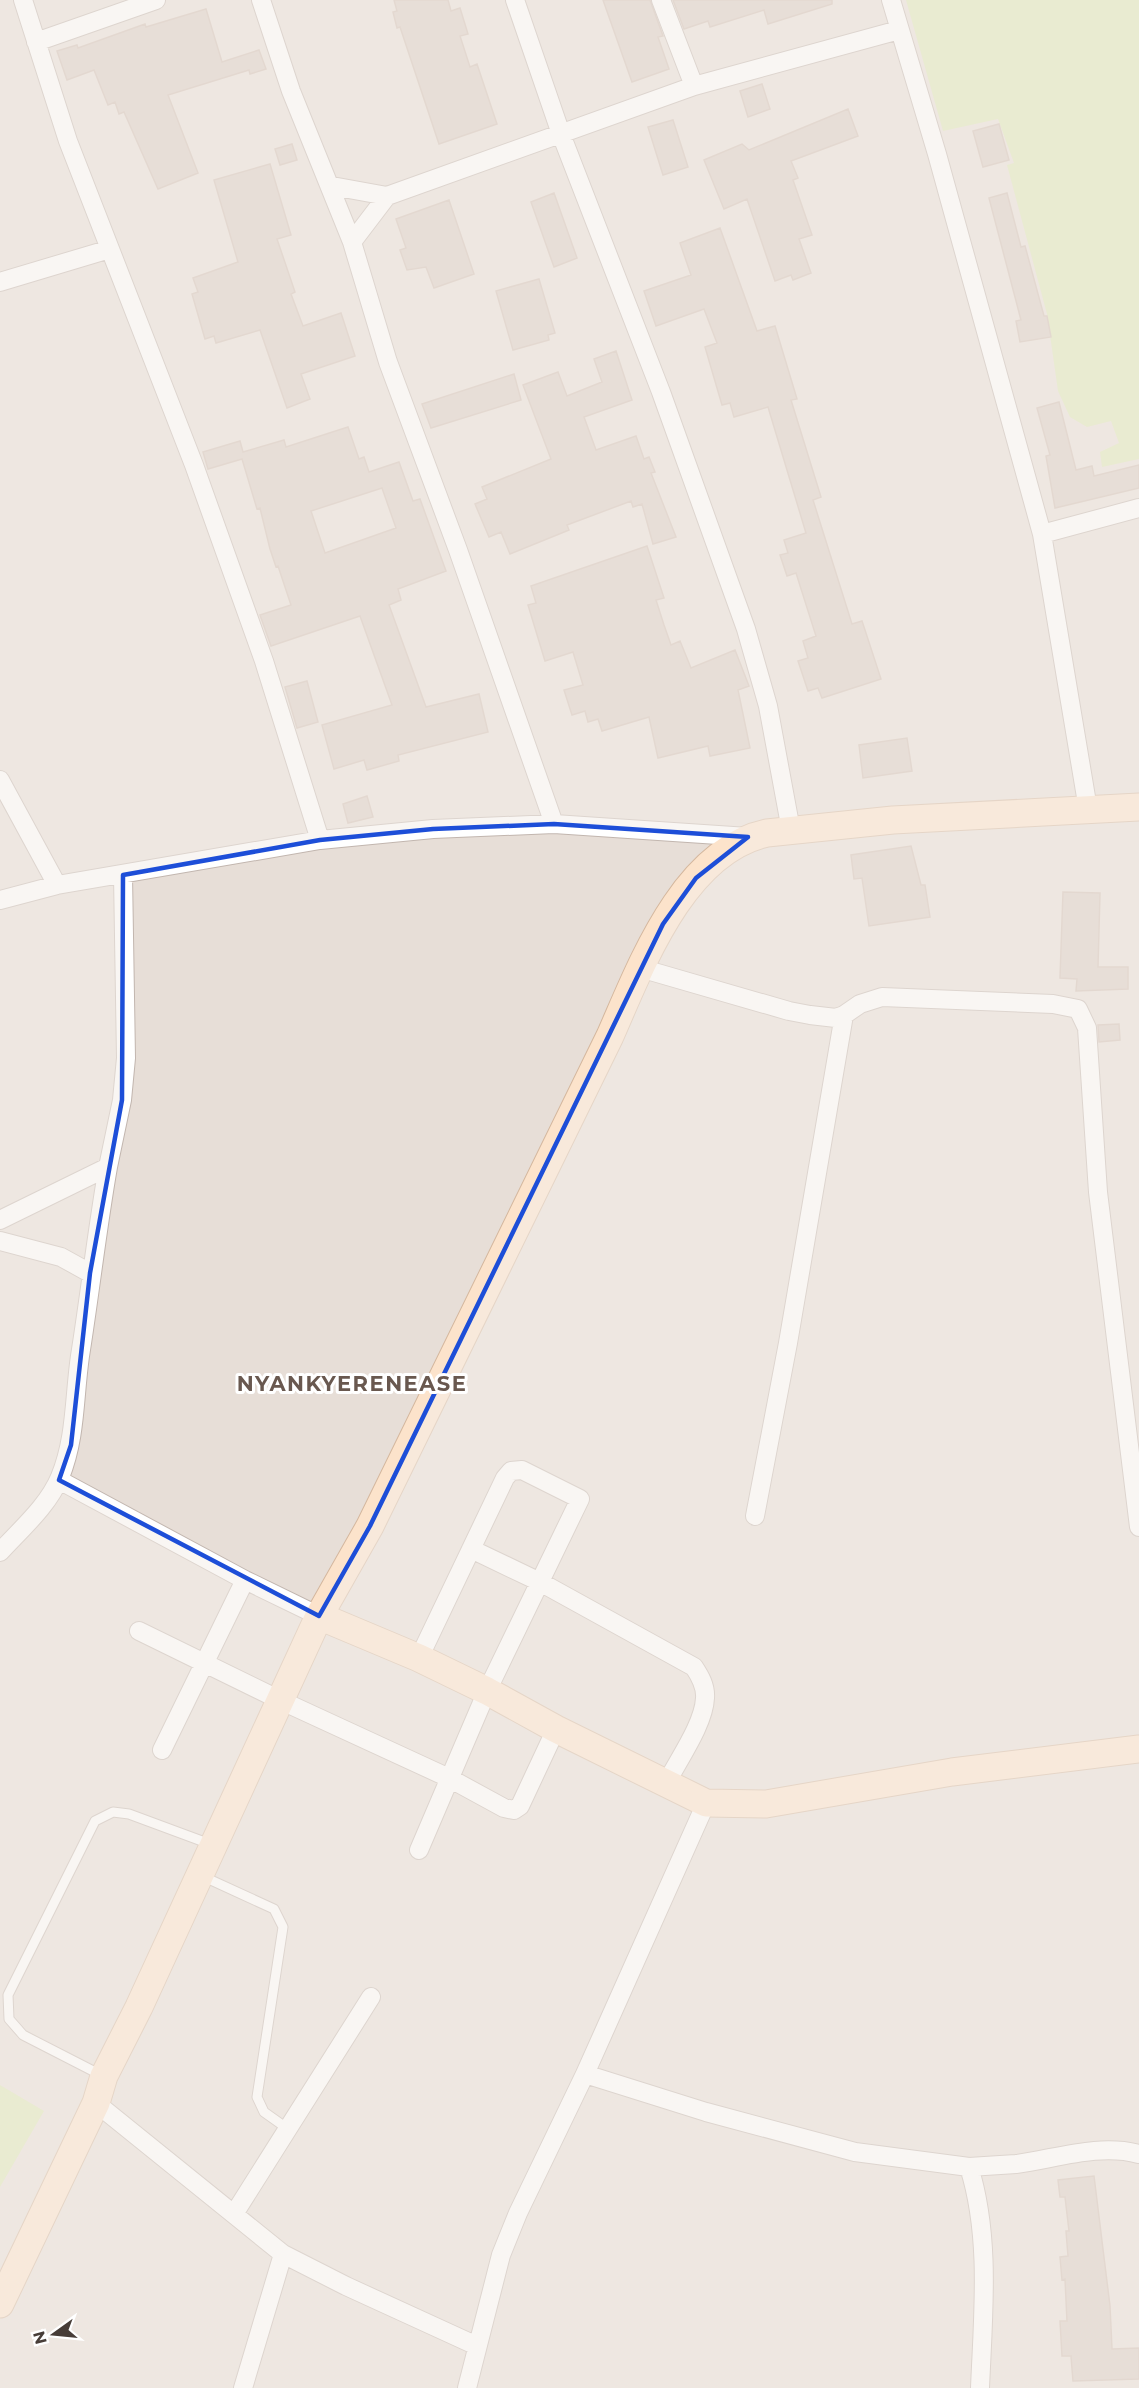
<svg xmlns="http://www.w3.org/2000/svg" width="1139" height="2388" viewBox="0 0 1139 2388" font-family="Montserrat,sans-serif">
  <rect width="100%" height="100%" fill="#f4eee9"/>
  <path fill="#e7ded7" d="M0,0H1139V2388H0Z"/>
  <path fill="#dce6b4" d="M906,0H1139V459L1102,467L1100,452L1119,443L1111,421L1087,427L1070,417L1058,391L1047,314L1007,165L1014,163L998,119L943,131Z
    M0,2085L44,2111L0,2187Z"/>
  <path fill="#d8cac2" stroke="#cfbdb2" stroke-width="1.5" fill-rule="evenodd" d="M394,0H448L451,11L460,8L468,34L460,36L470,67L477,64L497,124L439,144L400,27L397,28L393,12L397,11Z
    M603,0H650L663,36L658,37L669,69L632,82Z
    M673,0H832V4L768,24L764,10L710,27L708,21L684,29Z
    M206,9L222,62L259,50L266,69L250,74L249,70L168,95L198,173L158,189L124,112L119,114L115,102L108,105L94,70L67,80L57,51L77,45L78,48L145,24L146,27Z
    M762,84L770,109L748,117L740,91Z
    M848,109L858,136L791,161L798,178L793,180L812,235L799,239L811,273L793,280L791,275L775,281L747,199L724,209L704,160L742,144L749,150Z
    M673,120L688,167L663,175L648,127Z
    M999,124L1009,160L983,167L973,131Z
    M292,144L297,160L280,165L275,149Z
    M270,164L291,235L277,239L295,292L291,294L303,326L341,313L355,356L301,374L310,399L287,408L260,330L216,343L214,336L205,339L192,294L198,292L193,278L238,262L214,180Z
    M554,193L577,258L554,267L531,202Z
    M1007,193L1021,247L1025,246L1044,316H1047L1051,337L1020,342L1016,321L1021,320L989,198Z
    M449,200L474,274L434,288L426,267L407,270L400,250L406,248L396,219Z
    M720,228L757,331L775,326L797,399L791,400L821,497L813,500L852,624L862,621L881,679L822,698L818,688L808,691L798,661L808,658L803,641L816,636L796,573L787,576L780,555L788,553L784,540L806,533L768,407L734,417L730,403L722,405L705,347L717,343L704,309L656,326L644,291L691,275L680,243Z
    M539,279L555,333L548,335L549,340L513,350L496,291Z
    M616,351L632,400L584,417L596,450L636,436L644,459L649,457L655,472L651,473L676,537L653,544L642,504L633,507L631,501L567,525L569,530L510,554L501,532L489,537L475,504L487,499L482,487L551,459L523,385L558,372L567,396L602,382L594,359Z
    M514,374L521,400L431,428L422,404Z
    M1059,402L1076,470L1092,466L1094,476L1139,465V488L1055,508L1046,456L1050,455L1037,408Z
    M348,427L359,459L364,457L369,472L399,462L413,501L420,499L446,571L398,589L401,600L389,605L426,707L479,694L488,732L398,755L399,761L367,770L364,760L334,769L322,725L392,705L360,616L271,646L260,615L291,605L278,566L276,567L270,549L260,508L257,509L242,459L208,469L203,452L240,441L243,452L284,440L286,447ZM382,488L396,528L325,553L311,511Z
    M647,546L664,598L656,600L664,625L671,645L680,641L691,668L735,650L749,686L738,690L750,748L710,756L708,746L658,758L649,717L602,731L598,719L588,722L585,711L572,715L564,690L583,685L573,652L545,661L528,605L536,603L531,586Z
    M307,681L318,722L297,728L285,687Z
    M907,738L912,771L863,778L859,745Z
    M367,796L373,817L348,823L343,804Z
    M911,846L921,885H925L930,917L869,926L862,878L854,879L851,855Z
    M1063,892L1100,893L1098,967H1128V989L1076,991L1077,979L1060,978Z
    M1119,1024L1120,1040L1099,1042L1098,1025Z
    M1094,2176L1110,2306L1112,2349L1139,2348V2379L1073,2381L1071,2356H1062L1060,2321H1067L1065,2279L1062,2280L1060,2257L1068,2256L1066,2231H1069L1065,2197H1060L1058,2180Z"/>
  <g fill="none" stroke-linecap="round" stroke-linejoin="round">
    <g stroke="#c2b6af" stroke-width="11">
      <path id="lane" d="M202,1876L274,1909L283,1927L257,2097L264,2112L288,2129
        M101,2075L23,2035L9,2019L8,1995L95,1821L113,1812L129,1814L210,1844"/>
    </g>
    <g stroke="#c2b6af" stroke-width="20">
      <path id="street" d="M23,0L68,141L194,465L264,661L320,840
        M261,0L291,91L352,242L388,362L458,550L554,824
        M515,0L561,134L661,392L746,629L768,706L791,830
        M661,0L694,86
        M891,0L937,154L1042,534L1088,809
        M36,42L156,0
        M332,186L387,196L694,86L899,30
        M352,242L387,196
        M0,282L110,249
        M1042,534L1139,508
        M0,780L57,885
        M0,900L57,885L320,840L433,829L554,824L748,837
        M640,968L789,1011L810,1015L836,1018L844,1015L860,1004L882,997L1053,1004L1078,1009L1087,1028L1098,1192L1139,1527
        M0,1220L108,1167L122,1100L126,1058L123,875
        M0,1241L61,1257L90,1273
        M59,1480L245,1580L319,1616
        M755,1516L788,1343L844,1015
        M471,1549L540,1582L694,1667C700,1676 706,1686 705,1698C704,1724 678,1760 666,1784
        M0,1552C21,1529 48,1506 60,1477C76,1438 74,1398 80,1356C90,1293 97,1230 108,1167
        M139,1631L282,1701L449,1778L504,1808L514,1810L520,1806L556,1729
        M162,1750L245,1580
        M419,1850L487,1691L580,1499L522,1470L511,1471L505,1478L419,1658
        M585,2074L706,2112L855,2152L969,2167C991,2237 983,2315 980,2388
        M96,2103L283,2254L346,2286L477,2346
        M969,2167C985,2166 1000,2165 1016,2164C1055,2159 1099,2143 1139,2154
        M234,2214L371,1997
        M243,2388L283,2254
        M467,2388L501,2255L518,2213L585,2074L706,1803"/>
    </g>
    <g stroke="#d4b79e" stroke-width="29">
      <path id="secondary" d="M319,1616L419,1658L487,1691L556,1729L706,1803L766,1804L952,1772L1139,1749
        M0,2304L96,2103L104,2076L139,2007L319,1616L370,1526L610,1036C641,966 683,851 767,833L893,820L1139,807"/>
    </g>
    <use href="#lane" stroke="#fff" stroke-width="9"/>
    <use href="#street" stroke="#fff" stroke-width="18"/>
    <use href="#secondary" stroke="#fce3cb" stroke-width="27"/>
  </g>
  <path d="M0 0H1139V2388H0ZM554,824L748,837L696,878L663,924L370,1526L319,1616L59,1480L71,1445L90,1273L122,1100L123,875L320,840L433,829Z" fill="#f4eee9" fill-opacity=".55" fill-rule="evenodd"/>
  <path fill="none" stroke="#1d4ed8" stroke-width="4.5" stroke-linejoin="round" d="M554,824L748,837L696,878L663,924L370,1526L319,1616L59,1480L71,1445L90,1273L122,1100L123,875L320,840L433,829Z"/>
  <g text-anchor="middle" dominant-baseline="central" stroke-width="6" stroke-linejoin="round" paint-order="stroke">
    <g font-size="21" font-weight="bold" letter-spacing="1.5" fill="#69584f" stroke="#fff">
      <text x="352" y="1383">NYANKYERENEASE</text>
    </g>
  </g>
  <g transform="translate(54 2334) rotate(255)" stroke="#ffffff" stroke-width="4.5" paint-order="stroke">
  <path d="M0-4.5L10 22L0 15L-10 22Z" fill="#473d38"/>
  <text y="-9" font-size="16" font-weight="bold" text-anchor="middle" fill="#473d38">N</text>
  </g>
</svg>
